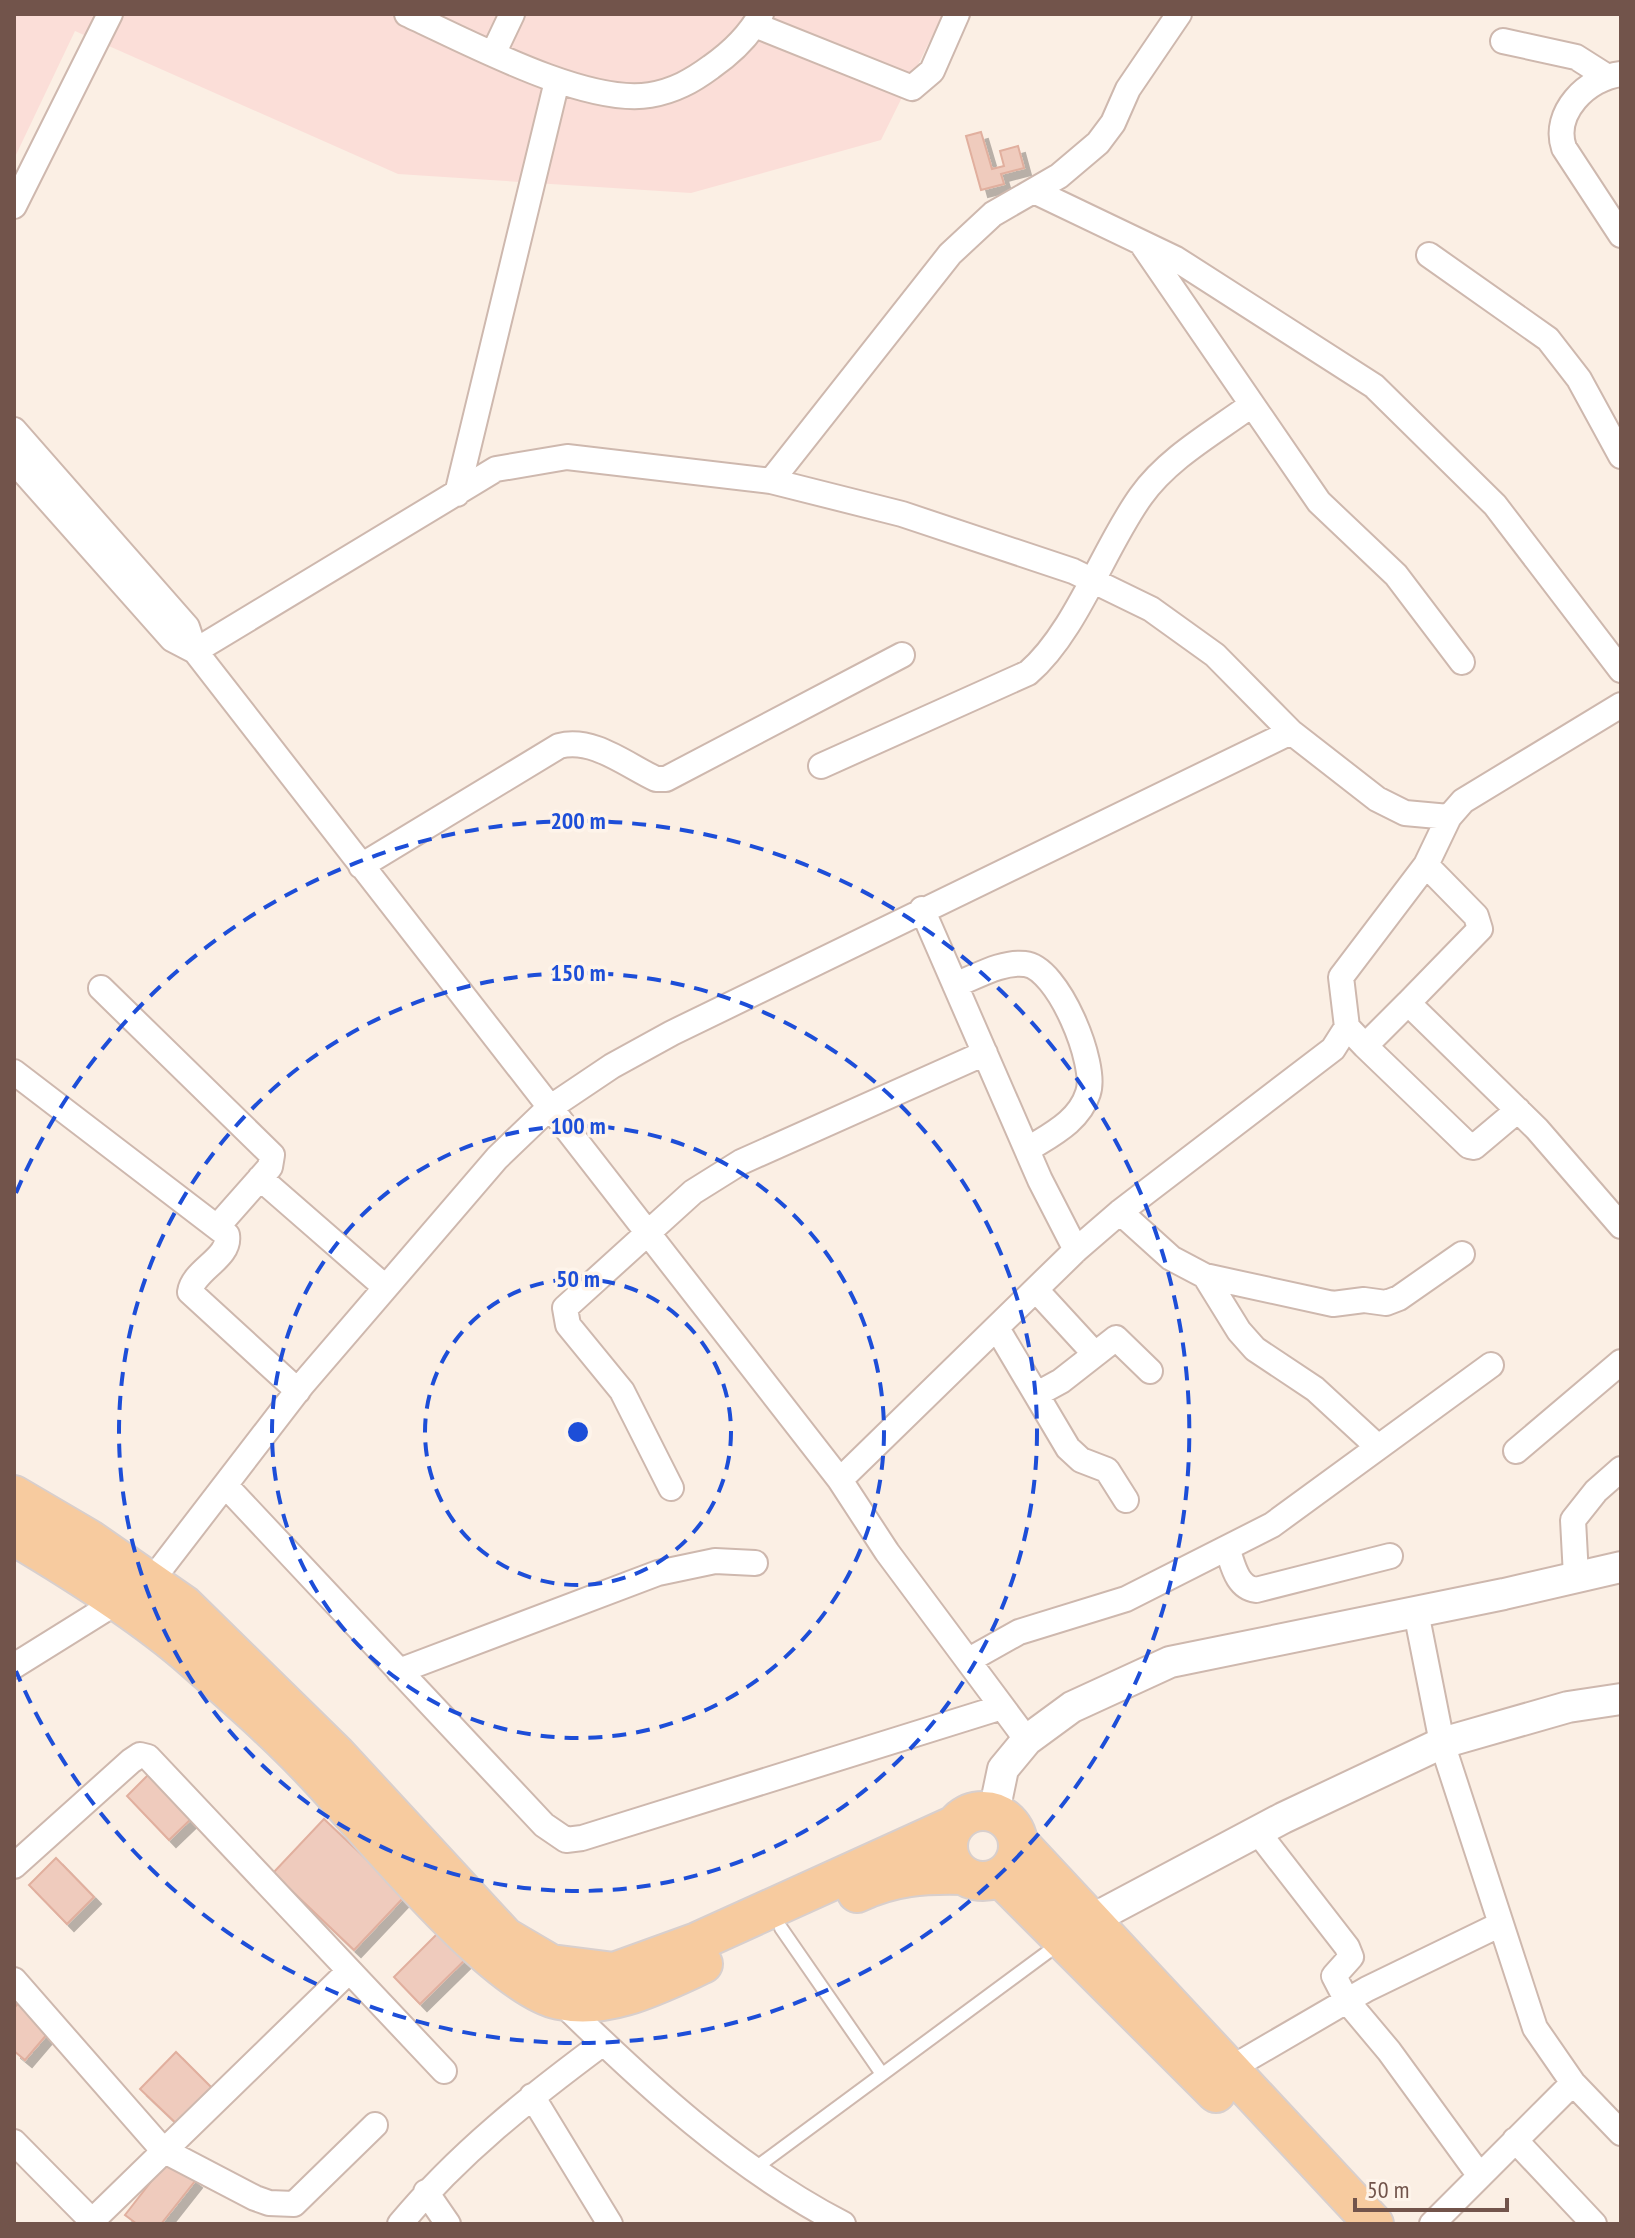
<svg xmlns="http://www.w3.org/2000/svg" width="1635" height="2238" viewBox="0 0 1635 2238" font-family="'PT Sans Narrow',sans-serif">
  <defs>
    <filter id="shadow"><feDropShadow dx="7" dy="7" stdDeviation="0" flood-color="#0004"/></filter>
  </defs>
  <rect width="100%" height="100%" fill="#fbefe4"/>
  <path fill="#fbded8" d="M14,14H943L881,140L691,193L398,174L75,31L14,159Z"/>
  <path fill="#efcbbd" stroke="#e1af9e" stroke-width="2" filter="url(#shadow)" d="M981,132L992,169L1004,166L1000,151L1018,146L1024,168L1001,174L1004,184L981,190L966,136Z
    M149,1774L192,1818L169,1840L127,1796Z
    M324,1819L405,1896L354,1950L273,1873Z
    M56,1858L94,1897L67,1924L29,1885Z
    M446,1925L473,1952L420,2004L394,1977Z
    M22,1999L54,2026L25,2060L14,2051V2008Z
    M176,2052L215,2091L180,2127L140,2089Z
    M168,2160L195,2181L161,2224H137L125,2215Z"/>
  <g fill="none" stroke-linecap="round" stroke-linejoin="round">
    <g stroke="#ceb8ae" stroke-width="16">
      <path id="service" d="M781,1928L882,2074
        M754,2169L1060,1943"/>
    </g>
    <g stroke="#ceb8ae" stroke-width="28">
      <path id="minor" d="M407,14C466,41 586,106 650,95C674,91 692,81 711,67C731,53 749,36 761,14
        M755,25L912,88L932,71L957,14
        M1503,41L1576,57L1606,76
        M493,54L512,14
        M1621,74C1587,78 1552,113 1564,148L1621,235
        M1034,191L1176,259L1374,386L1495,505L1621,670
        M14,206L110,14
        M1142,244L1319,502L1396,575L1462,662
        M1429,255L1548,339L1579,379L1621,456
        M14,430L187,627L195,651L840,1480L887,1552L1027,1740
        M14,461L172,639L195,651
        M771,481L950,254L993,214L1059,176L1098,143L1113,123L1128,89L1179,14
        M457,494L557,81
        M195,651L496,469L567,457L771,481L902,514L1073,571L1151,609L1215,655L1291,732L1377,799L1405,813L1449,817
        M821,766L1028,673C1076,632 1104,547 1141,496C1168,458 1213,433 1250,406
        M361,866L559,746C593,737 626,765 656,779H666L902,655
        M922,909L1040,1180L1076,1250
        M955,985C976,977 1002,961 1025,964C1058,967 1098,1065 1088,1093C1079,1122 1050,1135 1027,1150
        M101,988L272,1155L270,1167L217,1227
        M1408,1003L1480,929L1476,916L1426,865
        M1347,1027L1365,1046L1408,1003L1537,1129L1621,1226
        M1365,1046L1469,1146L1474,1147L1518,1110
        M14,1072L227,1235C231,1258 193,1270 190,1292L298,1391
        M260,1178L385,1287
        M1120,1212L1171,1258L1205,1276L1333,1304L1364,1300L1386,1303L1399,1298L1462,1254
        M1205,1276L1239,1331L1255,1349L1315,1389L1378,1447
        M1037,1291L1094,1353
        M998,1330L1068,1448L1081,1460L1107,1470L1126,1500
        M1039,1393L1061,1381L1116,1338L1150,1371
        M1516,1451L1621,1362
        M840,1480L1076,1250L1120,1212L1333,1049L1347,1027L1341,977L1426,865L1449,817L1463,801L1621,705
        M226,1486L544,1825L566,1840L582,1838L1002,1707
        M671,1488L622,1391L568,1325L565,1308L693,1192L741,1162L985,1053
        M1227,1548C1233,1564 1236,1587 1256,1590L1390,1556
        M1576,1576L1573,1520L1596,1491L1621,1469
        M1416,1612L1442,1743L1535,2028L1573,2083L1621,2133
        M969,1660L1019,1632L1126,1599L1272,1525L1491,1365
        M14,1666L152,1580L302,1385L497,1158L548,1109L612,1066L672,1033L1291,732
        M399,1671L658,1573L715,1561L755,1563
        M1257,1831L1347,1947L1351,1957L1334,1976L1347,2001L1389,2051L1480,2176
        M14,1866L131,1761L140,1755L148,1757L444,2071
        M14,1980L163,2150L255,2198L269,2203L294,2204L375,2125
        M559,2000C645,2084 735,2168 843,2224
        M1228,2070L1367,1989L1499,1925
        M532,2096L610,2224
        M1515,2140L1594,2224
        M14,2142L95,2224
        M426,2192L448,2224
        M89,2224L348,1972
        M400,2224C459,2153 529,2098 603,2043
        M1432,2224L1573,2083"/>
    </g>
    <g stroke="#ceb8ae" stroke-width="34">
      <path id="tertiary" d="M994,1812L1003,1769L1027,1740L1072,1707L1170,1662L1504,1594L1621,1567
        M1091,1920L1283,1818L1442,1743L1568,1707L1621,1699"/>
    </g>
    <g stroke="#d8cfcd" stroke-width="42">
      <path id="primary" d="M14,1495L89,1539L184,1605L336,1754L505,1937L551,1964L614,1972L697,1942L955,1825
        M14,1536C73,1571 142,1614 193,1659C234,1695 276,1732 313,1771C364,1824 493,1986 559,2000C609,2011 659,1984 703,1964
        M948 1846a35 35 0 1 1 70 0a35 35 0 1 1-70 0Z
        M1019,1843L1374,2224
        M1000,1877L1216,2093
        M857,1893C893,1876 924,1874 963,1875"/>
    </g>
    <use href="#service" stroke="#fff" stroke-width="12"/>
    <use href="#minor" stroke="#fff" stroke-width="24"/>
    <use href="#tertiary" stroke="#fff" stroke-width="30"/>
    <use href="#primary" stroke="#f7cb9f" stroke-width="38"/>
  </g>
  <g fill="none" stroke="#1d4ed8" stroke-width="4" stroke-dasharray="14 10">
    <circle cx="578" cy="1432" r="153"/>
    <circle cx="578" cy="1432" r="306"/>
    <circle cx="578" cy="1432" r="459"/>
    <path d="M16 1193A611 611 0 1 1 16 1671"/>
  </g>
  <circle cx="578" cy="1432" r="12" fill="#1d4ed8" stroke="#fef4ea" stroke-width="4"/>
  <g font-size="24" text-anchor="middle" font-weight="bold" fill="#1d4ed8" stroke="#fef4ea" stroke-width="7" stroke-linejoin="round" paint-order="stroke">
    <text x="578" y="829">200 m</text>
    <text x="578" y="981">150 m</text>
    <text x="578" y="1134">100 m</text>
    <text x="578" y="1287">50 m</text>
  </g>
  <rect width="1635" height="2238" fill="none" stroke="#72544b" stroke-width="32"/>
  <path d="M1355 2198v12h152v-12" fill="none" stroke="#72544b" stroke-width="4"/>
  <text x="1367" y="2198" font-size="24" fill="#72544b" stroke="#fef4ea" stroke-width="6" paint-order="stroke">50 m</text>
</svg>
